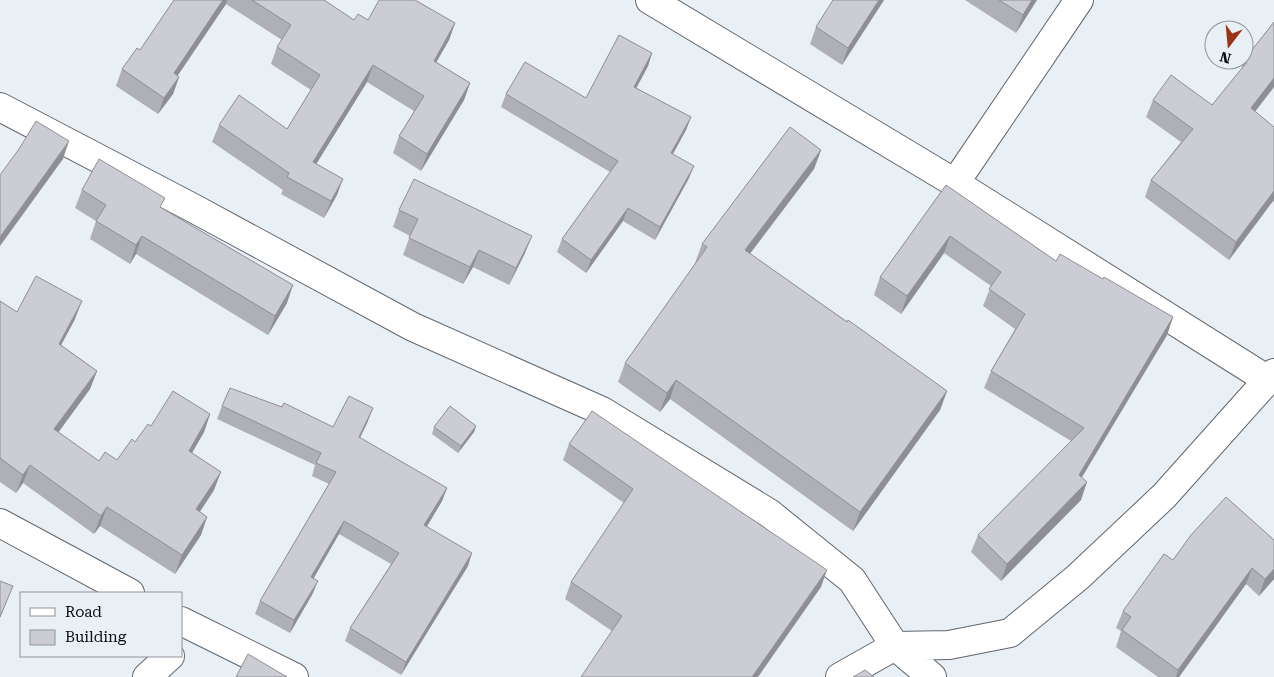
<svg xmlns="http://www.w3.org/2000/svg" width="1274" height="677" viewBox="0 0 1274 677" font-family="'Roboto Serif',serif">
  <rect width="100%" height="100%" fill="#e8eff5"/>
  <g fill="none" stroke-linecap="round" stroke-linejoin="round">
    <g stroke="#61666c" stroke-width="30">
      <path id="minor" d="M650,0L955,183L1268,380
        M0,107L193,208L413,327L602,411L769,513L852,580L895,646L932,677
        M955,183L1079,0
        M0,523L130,593
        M181,621L294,677
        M147,677L170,656
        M840,677L895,646L949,645L1010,633L1078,577L1164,496L1274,373"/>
    </g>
    <use href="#minor" stroke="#fff" stroke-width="28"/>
  </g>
  <path fill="#afafb6" d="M174,0H324L354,20H368L417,1L455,23L449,40L436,62L470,83L464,100L421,171L393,153L399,136L414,111L367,82L316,164L337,195L324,218L281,194L283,190L212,142L219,125L287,129L311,90L271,64L277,47L282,40L226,4L177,76L179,77L173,94L158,114L116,86L122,69L140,50Z
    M884,0L842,65L810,44L816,27Z
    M965,0H1037L1016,33Z
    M1274,22V87L1255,112L1274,127V202L1273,201L1229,260L1145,197L1151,180L1181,142L1146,117L1153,100L1212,105L1241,70L1244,60Z
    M652,53L648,66L636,88L691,117L686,130L673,154L689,178L655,240L623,221L586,273L557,252L562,239L610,172L501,107L506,94L586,98Z
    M821,150L814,169L750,254L947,391L940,410L853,531L670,399L660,412L618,382L625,363L696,263H695L702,244Z
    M946,185L1056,261L1103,279L1173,317L1167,335L1082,477L1081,500L1001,581L971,552L978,535L1071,441L984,388L991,371L1015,329L983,306L991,286L944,253L901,314L874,295L880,277Z
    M82,190L162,208L287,303L268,335L136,254L130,264L90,239L96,221L75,208Z
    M399,210L525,253L509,285L473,267L463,284L403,255L410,236L393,227Z
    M0,301L17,312L75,319L61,345L97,371L90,389L58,432L99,461L117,460L151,426L210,414L204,432L192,453L214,490L200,512L207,517L201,535L175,574L100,526L94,534L23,483L16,493L0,482Z
    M222,406L333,427L368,421L360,438L447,488L442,501L427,526L468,566L401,675L345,641L350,628L391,564L339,534L313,578V593L290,633L255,614L260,601L329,484L312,476L315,465L217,419Z
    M476,426L474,432L458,453L432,434L434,427Z
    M569,444L821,587L612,631L565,599L571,582L624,503L563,460Z
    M1191,535L1274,579L1259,596L1246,584L1179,677H1158L1116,647L1121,631L1116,628L1123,611L1173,560Z"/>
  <path fill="#8e8f94" d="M223,0H227L226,4L168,90L174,73Z
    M879,0H884L842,65L848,48Z
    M1032,0H1037L1016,33L1023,15Z
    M455,23L449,40L428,77L434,61Z
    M652,53L648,66L630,100L634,87Z
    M373,65L367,82L307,179L313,162Z
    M179,77L173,94L158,114L164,98Z
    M1274,78V87L1244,125L1251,108Z
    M470,83L464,100L421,171L427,154Z
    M691,117L686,130L666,166L671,153Z
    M69,141L63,159L0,246V237Z
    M821,150L814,169L738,269L745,250Z
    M694,166L689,178L655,240L660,227Z
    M343,179L337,195L324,218L331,201Z
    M1274,191V198L1273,201L1229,260L1236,242Z
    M628,208L623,221L586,273L591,260Z
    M142,236L136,254L130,264L136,245Z
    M532,236L525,253L509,285L516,268Z
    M950,236L944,253L901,314L907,296Z
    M479,250L473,267L463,284L470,267Z
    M293,285L287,303L268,335L275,316Z
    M82,301L75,319L52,362L59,344Z
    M1173,317L1167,335L1073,492L1079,475Z
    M97,371L90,389L47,448L54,429Z
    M676,380L670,399L660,412L667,393Z
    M947,391L940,410L853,531L860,512Z
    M373,408L368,421L354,450L359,437Z
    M210,414L204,432L182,470L189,451Z
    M476,426L474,432L458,453L461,446Z
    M30,465L23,483L16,493L23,475Z
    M221,472L214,490L189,528L196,509Z
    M1087,482L1081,500L1001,581L1007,564Z
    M447,488L442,501L420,538L424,525Z
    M107,507L100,526L94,534L101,516Z
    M207,517L201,535L175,574L182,555Z
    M344,521L339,534L307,590L311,577Z
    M472,553L468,566L401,675L406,662Z
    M1252,568L1246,584L1179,677H1176L1178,670Z
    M1274,569V579L1259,596L1265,579Z
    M827,570L821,587L758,677H752Z
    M318,581L313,593L290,633L294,620Z"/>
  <path fill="#cbccd4" stroke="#8e8f94" d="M174,0H223L174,73L179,77L164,98L122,69L137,48L140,50Z
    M252,0H324L354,20L358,14L368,20L379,0H415L455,23L434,61L470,83L427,154L399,136L424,96L373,65L313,162L343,179L331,201L287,177L289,173L219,125L239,95L287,129L320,75L277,47L291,25Z
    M833,0H879L848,48L816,27Z
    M999,0H1032L1023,15Z
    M1274,22V78L1251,108L1274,127V191L1236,242L1151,180L1193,129L1153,100L1171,75L1212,105L1247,62L1244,60Z
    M619,35L652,53L634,87L691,117L671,153L694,166L660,227L628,208L591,260L562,239L618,161L506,94L525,62L586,98Z
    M36,121L69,141L0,237V175L19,149Z
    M790,127L821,150L745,250L847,322L848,320L947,391L860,512L676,380L667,393L625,363L707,247L702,244Z
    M99,159L165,198L160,207L293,285L275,316L142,236L136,245L96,221L106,205L82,190Z
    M414,179L532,236L516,268L479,250L470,267L409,238L418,219L399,210Z
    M946,185L1056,261L1060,254L1103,279L1104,277L1173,317L1079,475L1087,482L1007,564L978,535L1084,428L991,371L1025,314L989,289L1001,272L950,236L907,296L880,277Z
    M36,276L82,301L59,344L97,371L54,429L99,461L105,452L117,460L132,439L135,442L148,424L151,426L173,391L210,414L189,451L221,472L196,509L207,517L182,555L107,507L101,516L30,465L23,475L0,458V301L17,312Z
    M230,388L282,407L284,403L333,427L349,396L373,408L359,437L447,488L424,525L472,553L406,662L350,628L399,553L344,521L311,577L318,581L294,620L260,601L336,472L316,463L321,453L222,406Z
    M450,406L476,426L461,446L434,427Z
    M592,411L827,570L752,677H581L622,616L571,582L633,489L569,444Z
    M1226,497L1274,540V569L1265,579L1252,568L1178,670L1122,630L1131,617L1123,611L1164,554L1173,560L1191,535Z
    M0,581L13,586L0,617Z
    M248,654L287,677H236Z
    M865,670L874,677H853Z"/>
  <rect x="20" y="592" width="162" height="65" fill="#e8eff5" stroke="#8f9499"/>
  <rect x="30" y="608" width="25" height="8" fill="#ffffff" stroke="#8f9499"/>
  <text x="65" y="617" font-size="15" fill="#0a0c0e">Road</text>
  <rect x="30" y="630" width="25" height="15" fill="#cbccd4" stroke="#8f9499"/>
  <text x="65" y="642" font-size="15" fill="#0a0c0e">Building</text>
  <g transform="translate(1229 45) rotate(196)"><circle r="24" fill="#e8eff5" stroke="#8f9499"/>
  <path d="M0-4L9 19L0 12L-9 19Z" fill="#9b3415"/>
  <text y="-8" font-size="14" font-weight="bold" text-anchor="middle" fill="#0a0c0e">N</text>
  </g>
</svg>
